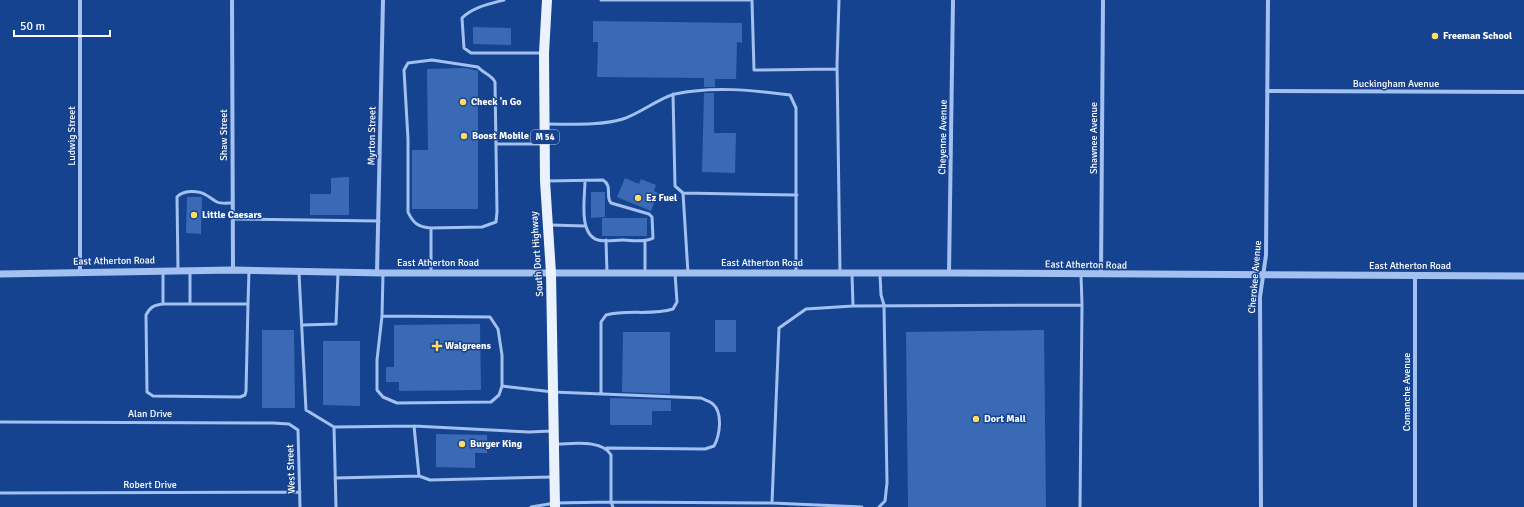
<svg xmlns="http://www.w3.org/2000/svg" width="1524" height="507" viewBox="0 0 1524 507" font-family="Signika,sans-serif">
  <rect width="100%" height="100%" fill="#164390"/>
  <path fill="#3a6ab6" d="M593,21L742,23V43L737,42L736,79H715V87H704V78L597,77L598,42H593Z
    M473,27L511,28V45L473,44Z
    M466,68L478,71V209H412V150H428L427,69Z
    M704,93H714V133H736L735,173L702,172Z
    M349,177V215H310V194H331V178Z
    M625,178L639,184L641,179L656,185L654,191L658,193L651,211L617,197Z
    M591,192H605V217L591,218Z
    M187,197H202L201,234L186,233Z
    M602,218H647V236H602Z
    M715,320H736V352H715Z
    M480,324L481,390L399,391V382H386V367H394V325Z
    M262,330H294L295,408H262Z
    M1044,330L1046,507H908L906,332Z
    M623,332H670V394L622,392Z
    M323,341H360V406L323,405Z
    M610,398L671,400V411H652V425H610Z
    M436,434L487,435V453H475V468L436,467Z"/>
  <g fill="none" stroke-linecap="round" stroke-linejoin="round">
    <path stroke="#a2c0f0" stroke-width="3" d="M504,0C489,4 473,7 462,18L464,48L471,53H542
      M601,0H752
      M839,0L837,64L840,272
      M752,1L754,70L837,69
      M673,94L675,186L683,193L797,195
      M547,124C571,124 599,126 623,119C639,114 661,97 675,94C712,86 752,90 790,95L796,108V272
      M496,144H543
      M547,181L603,180C613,186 605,196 611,203L649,214L652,217L653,238C646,243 631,240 623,240C615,240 605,242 598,240C578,234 585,197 585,181
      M683,193L688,273
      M233,219L379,221
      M550,225L585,226
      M606,240L607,273
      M645,241V273
      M190,270V304
      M163,271V304H248L249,270
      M178,271L177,197C183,190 198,190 206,195C210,197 213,200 217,202C221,204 228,203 233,203
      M299,273L306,410L334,427L336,507
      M431,273V228L482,227L496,222L497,212L495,82C492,75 483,73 478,67L432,60L408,63L404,70L408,139V212C413,223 418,227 431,228
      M852,274L853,306L1082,305L1080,507
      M1081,275L1082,305
      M163,304C154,305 150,307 146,315L147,392L153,396L240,397L245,395L246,391L248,304
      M382,316L383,274
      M303,325L336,324L338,273
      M502,386L499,395L491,402L397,403L383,397L377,390V360L382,316L490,317L498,329L502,355V386L553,392L701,398C705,400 710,401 713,404C723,413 720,435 714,446L705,449L607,448
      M601,393V322L606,315C628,309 651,316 673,309L677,302L675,273
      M0,422L273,423L289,424L298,430L300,507
      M414,426L419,476
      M334,427L414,426L529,432L552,431
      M556,444C572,444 602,439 611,455V502L772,503L862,507
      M335,478L419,476L430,480L552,477
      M0,493L300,492
      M772,503L779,328L806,309L853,306
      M531,507L555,503L611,502L613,507
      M879,507L885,501L887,483L884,305L881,295L880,274"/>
    <path stroke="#a2c0f0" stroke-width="4" d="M80,0V272
      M232,0L233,270
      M1267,91L1524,92
      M377,273L383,0
      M949,273L953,0
      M1101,275L1103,0
      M1415,276V507
      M1261,507L1260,297L1266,255L1268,0"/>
    <path stroke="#a2c0f0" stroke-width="7" d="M0,274L233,270L383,273H949L1524,276"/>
    <path stroke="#ebf2ff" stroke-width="10" d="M547,0L544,53L545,181L551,273L555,507"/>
  </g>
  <g fill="#ffdc61" stroke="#164390" stroke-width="1.5">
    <circle cx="1435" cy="36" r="4"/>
    <circle cx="463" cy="102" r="4"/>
    <circle cx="464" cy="136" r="4"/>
    <circle cx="638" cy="198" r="4"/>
    <circle cx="194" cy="215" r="4"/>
    <path d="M435 340h4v4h4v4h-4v4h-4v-4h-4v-4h4z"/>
    <circle cx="976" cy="419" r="4"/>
    <circle cx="462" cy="444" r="4"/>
  </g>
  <g text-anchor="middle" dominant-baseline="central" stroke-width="3" stroke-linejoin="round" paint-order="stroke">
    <rect fill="#164390" stroke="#b9c7de" stroke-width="1" x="531" y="130" width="28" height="14" rx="3"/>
    <g font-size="9" font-weight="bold" fill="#fff">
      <text x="545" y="137">M 54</text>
    </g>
    <g font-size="10" font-weight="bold" fill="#fff" stroke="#164390" text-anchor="start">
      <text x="1443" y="36">Freeman School</text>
      <text x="471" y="102">Check 'n Go</text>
      <text x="472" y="136">Boost Mobile</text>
      <text x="646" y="198">Ez Fuel</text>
      <text x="202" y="215">Little Caesars</text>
      <text x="445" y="346">Walgreens</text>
      <text x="984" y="419">Dort Mall</text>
      <text x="470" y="444">Burger King</text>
    </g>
    <g font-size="10" fill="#fff" stroke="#164390">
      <text x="1396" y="84">Buckingham Avenue</text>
      <text transform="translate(224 135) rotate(-90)">Shaw Street</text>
      <text transform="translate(72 136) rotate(-90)">Ludwig Street</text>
      <text transform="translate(372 136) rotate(-89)">Myrton Street</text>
      <text transform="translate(943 137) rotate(-89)">Cheyenne Avenue</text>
      <text transform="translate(1094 138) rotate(-90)">Shawnee Avenue</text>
      <text transform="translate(537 254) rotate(-94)">South Dort Highway</text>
      <text transform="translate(114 261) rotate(-1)">East Atherton Road</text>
      <text x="438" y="263">East Atherton Road</text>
      <text x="762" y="263">East Atherton Road</text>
      <text transform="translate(1086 265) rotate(1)">East Atherton Road</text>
      <text x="1410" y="266">East Atherton Road</text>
      <text transform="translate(1255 277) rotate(-85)">Cherokee Avenue</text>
      <text transform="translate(1407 392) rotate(-90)">Comanche Avenue</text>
      <text x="150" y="414">Alan Drive</text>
      <text transform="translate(291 469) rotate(-92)">West Street</text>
      <text x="150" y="485">Robert Drive</text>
    </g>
  </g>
  <path d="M14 30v6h96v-6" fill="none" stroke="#ffffff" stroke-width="2"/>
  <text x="20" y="30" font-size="12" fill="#ffffff" stroke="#164390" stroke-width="3" paint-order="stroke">50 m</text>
</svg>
